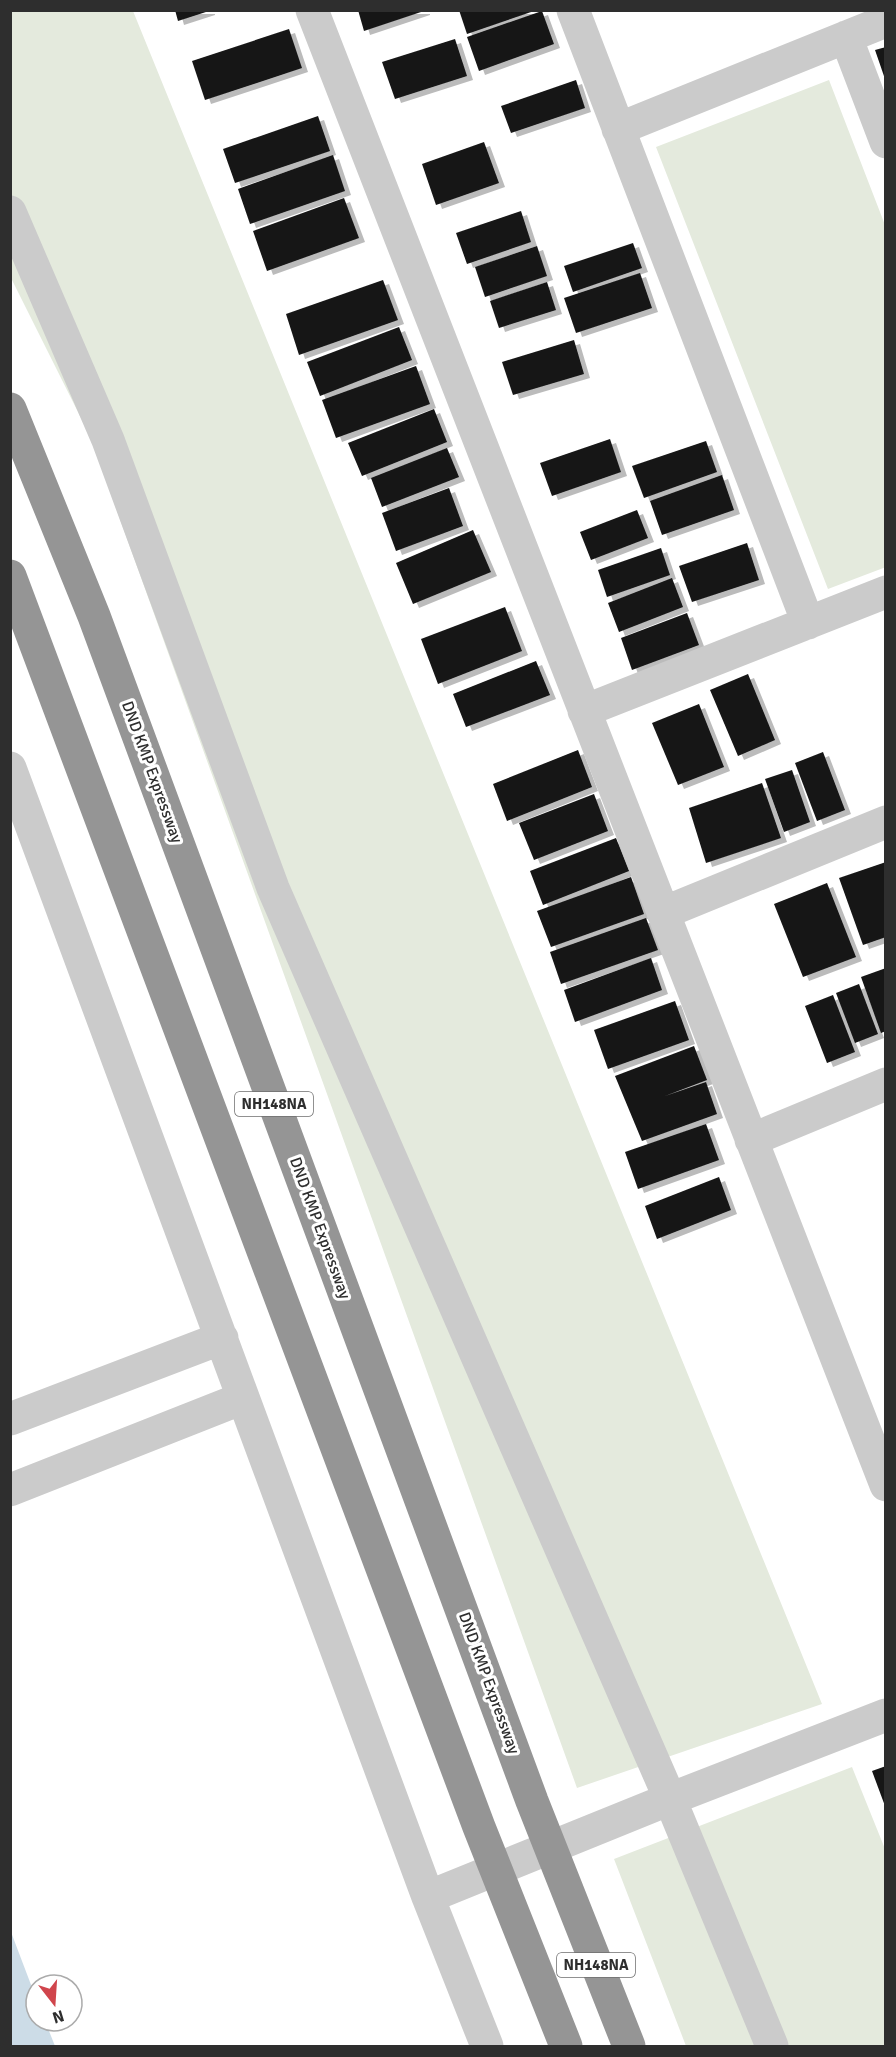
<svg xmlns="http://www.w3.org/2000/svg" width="896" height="2057" viewBox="0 0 896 2057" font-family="Signika,sans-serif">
  <defs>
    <filter id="shadow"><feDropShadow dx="6" dy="4" stdDeviation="0" flood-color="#0004"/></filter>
  </defs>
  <rect width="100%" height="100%" fill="#fff"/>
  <path fill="#e4eadd" d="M11,11H133L822,1704L577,1788L90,436L11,278Z
    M829,80L885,225L886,567L828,589L656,147Z
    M852,1767L885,1849V2046H686L614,1859Z"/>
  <path fill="#ccdce7" d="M11,1932L36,1998V2021H45L55,2046H11Z"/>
  <path fill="#151515" filter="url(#shadow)" d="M175,10H209V11L178,21Z
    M358,10H424V11L364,31Z
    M459,10H534V11L467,34Z
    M542,11L554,44L479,71L467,37Z
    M289,29L302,68L205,100L192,61Z
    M455,39L467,76L395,99L382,62Z
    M886,47V79H885L875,50Z
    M576,80L585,108L511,133L501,106Z
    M318,116L330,151L235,183L223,149Z
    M484,142L499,183L436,205L422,164Z
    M333,155L345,191L250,224L238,189Z
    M344,198L359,238L267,271L253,231Z
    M521,211L531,242L467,264L456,233Z
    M633,243L642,268L573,292L564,266Z
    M537,246L547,276L485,297L475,267Z
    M640,273L652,308L576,333L564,298Z
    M383,280L398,320L299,355L286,314Z
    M547,282L556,310L499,328L490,301Z
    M399,327L412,360L320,396L307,362Z
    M574,340L584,374L513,395L502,362Z
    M416,366L430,404L336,438L322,400Z
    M434,409L447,442L362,476L348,443Z
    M610,439L621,472L552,496L540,463Z
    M706,441L717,472L644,498L632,466Z
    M447,448L459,477L382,507L371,478Z
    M722,475L734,510L662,535L650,501Z
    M449,488L463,526L396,551L382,513Z
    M637,510L648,538L591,560L580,532Z
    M473,530L491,572L413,604L396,563Z
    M747,543L759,580L692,602L679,566Z
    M661,548L670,575L607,597L598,570Z
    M672,578L683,607L619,632L608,603Z
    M505,607L522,651L438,684L421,639Z
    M687,613L699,645L632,670L621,638Z
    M536,661L550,695L466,727L453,694Z
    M748,674L775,740L738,756L710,690Z
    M699,704L724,767L678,785L652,723Z
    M578,750L592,787L507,821L493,784Z
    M823,752L845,810L817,821L795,763Z
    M792,770L810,822L784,832L765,779Z
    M762,783L781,838L706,863L689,808Z
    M594,794L608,831L534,860L519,823Z
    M616,838L629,871L543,905L530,871Z
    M886,862V937L863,945L839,878Z
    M631,877L644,914L551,947L537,911Z
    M827,883L856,957L803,977L774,904Z
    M646,918L658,950L561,984L550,952Z
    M651,958L662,990L575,1022L564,990Z
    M886,968V1031L881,1033L861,977Z
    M859,984L878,1034L855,1043L836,993Z
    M833,995L855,1052L827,1063L805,1006Z
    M675,1001L689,1040L608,1069L594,1030Z
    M694,1046L707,1080L665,1096L706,1082L717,1114L642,1141L615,1076Z
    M706,1124L719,1160L638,1189L625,1152Z
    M719,1177L731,1210L657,1239L645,1206Z
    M886,1766V1806H885L872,1771Z"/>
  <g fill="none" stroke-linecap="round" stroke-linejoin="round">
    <path stroke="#cbcbcb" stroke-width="33" d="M312,10L886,1485
      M573,10L808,623
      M846,37L886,142
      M618,129L886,21
      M10,212L108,440L273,888L670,1799L772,2046
      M584,711L886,592
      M10,768L428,1897L487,2046
      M663,913L886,822
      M751,1140L886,1084
      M10,1419L222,1338
      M10,1490L243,1398
      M428,1897L670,1799L886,1715"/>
    <path stroke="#959595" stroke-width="33" d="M10,409L94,616L532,1801L629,2046
      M10,576L479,1827L566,2046"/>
  </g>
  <g text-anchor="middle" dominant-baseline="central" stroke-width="6" stroke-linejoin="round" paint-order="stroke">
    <g fill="#fff" stroke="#6d6d6d" stroke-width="1.5">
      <rect x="235" y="1092" width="78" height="24" rx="4.5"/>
      <rect x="557" y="1953" width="78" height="24" rx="4.5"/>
    </g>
    <g font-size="15" font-weight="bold" fill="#2e2e2e">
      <text x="274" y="1104">NH148NA</text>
      <text x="596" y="1965">NH148NA</text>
    </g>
    <g font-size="16" fill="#2e2e2e" stroke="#fff">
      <text transform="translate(152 772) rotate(70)">DND KMP Expressway</text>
      <text transform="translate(320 1228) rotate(70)">DND KMP Expressway</text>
      <text transform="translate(489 1683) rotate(70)">DND KMP Expressway</text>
    </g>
  </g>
  <rect width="896" height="2057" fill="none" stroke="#2e2e2e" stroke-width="24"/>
  <g transform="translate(54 2003) rotate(163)"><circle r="28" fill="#ffffff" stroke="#ababab" stroke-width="1.5"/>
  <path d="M0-4.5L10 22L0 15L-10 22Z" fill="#d0454c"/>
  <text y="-9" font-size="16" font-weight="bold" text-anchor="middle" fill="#2e2e2e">N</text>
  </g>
</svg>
